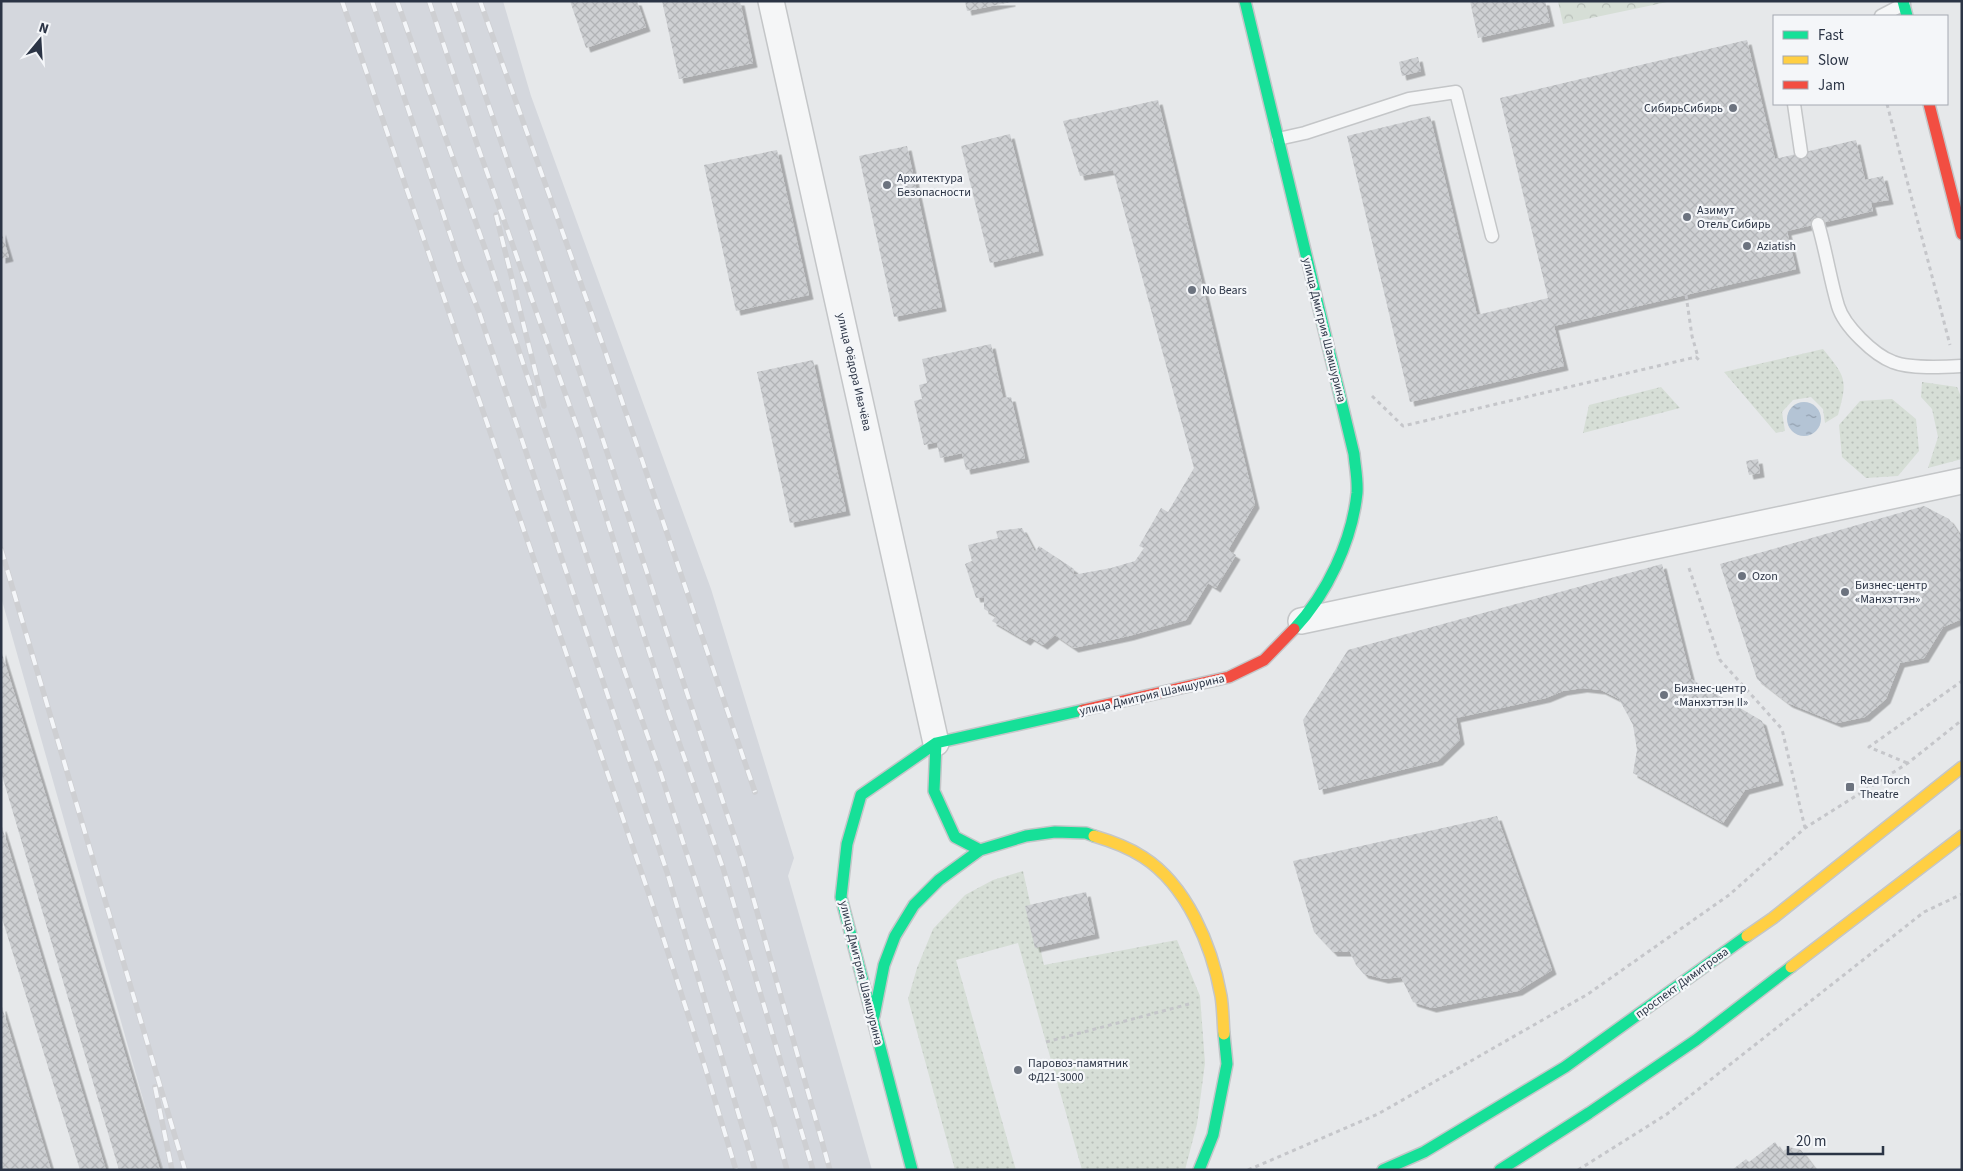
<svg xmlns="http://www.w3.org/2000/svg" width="1963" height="1171" viewBox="0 0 1963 1171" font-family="'Source Sans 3',sans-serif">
  <defs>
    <pattern id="grass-dots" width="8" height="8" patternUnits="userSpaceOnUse" patternTransform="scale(1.25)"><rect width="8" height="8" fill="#d6ded6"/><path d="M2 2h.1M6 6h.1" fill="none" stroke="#b8bfb9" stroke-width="1.8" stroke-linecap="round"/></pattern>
    <pattern id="forest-crowns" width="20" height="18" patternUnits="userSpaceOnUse" patternTransform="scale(1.25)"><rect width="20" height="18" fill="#d6ded6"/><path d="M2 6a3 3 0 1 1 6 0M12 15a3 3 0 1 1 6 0" fill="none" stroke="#b8bfb9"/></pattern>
    <pattern id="water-ripples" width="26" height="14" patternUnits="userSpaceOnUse" patternTransform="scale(1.25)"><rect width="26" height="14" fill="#b4c4d5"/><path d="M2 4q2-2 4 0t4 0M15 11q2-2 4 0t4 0" fill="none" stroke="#93a0af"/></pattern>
    <pattern id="building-cross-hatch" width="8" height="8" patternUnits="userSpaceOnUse" patternTransform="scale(1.25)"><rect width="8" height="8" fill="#ced0d3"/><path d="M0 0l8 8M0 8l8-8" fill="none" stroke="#b1b3b6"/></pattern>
    <filter id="shadow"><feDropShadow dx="4.5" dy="4.5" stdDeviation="0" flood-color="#0004"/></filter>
  </defs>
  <rect width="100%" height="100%" fill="#e6e8ea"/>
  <path fill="#d4d7dd" d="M1,1H503L531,96L711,589L794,858L788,876L872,1170H163L1,597Z"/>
  <path fill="url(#grass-dots)" d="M1823,349C1846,377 1848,380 1838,415L1825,423L1823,409L1811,397L1793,400L1782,412L1785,431L1776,433L1724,372Z
    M1922,382L1957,387L1962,399V459L1928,468L1938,437L1932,409L1921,397Z
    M1661,387L1680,408L1583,433L1589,405Z
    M1892,399L1916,419L1919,451L1898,476L1866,478L1842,457L1839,425L1860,401Z
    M1023,871L1044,965L1177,940L1200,996L1205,1063L1197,1124L1185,1170H1082L1018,943L956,960L1016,1170H955L908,999L917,968L933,929L965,895L993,880Z"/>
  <path fill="url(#forest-crowns)" d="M1558,1H1672L1563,24Z"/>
  <path fill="url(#water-ripples)" d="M1787 419a17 17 0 1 1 34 0a17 17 0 1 1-34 0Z"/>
  <path fill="url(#building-cross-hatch)" filter="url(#shadow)" d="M570,1H637L646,27L586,48Z
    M662,1H740L753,63L679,79Z
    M965,1H1011V2L967,11Z
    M1470,1H1545L1550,22L1478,38Z
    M1747,40L1775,159L1856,140L1865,180L1883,176L1889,200L1871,203L1873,211L1787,231L1796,269L1554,326L1564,366L1410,402L1347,136L1430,116L1477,315L1548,298L1500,98Z
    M1418,57L1421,71L1402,76L1399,62Z
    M1158,100L1255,504L1228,550L1236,555L1216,588L1208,583L1186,620L1129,636L1074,648L1055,635L1043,645L1030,637L1026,641L992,621L996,616L984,609V597L976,598L965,564L972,561L968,545L998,538L996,531L1022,528L1035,552L1039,546L1074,569L1073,575L1111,568L1135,561L1144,548L1139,546L1161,508L1168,512L1194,468L1113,170L1080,176L1063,121Z
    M1010,134L1039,251L990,263L961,146Z
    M907,146L942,307L894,317L859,156Z
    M777,150L809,295L736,311L704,165Z
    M1,230L9,257L1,259Z
    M991,344L1003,398L1011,397L1025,458L966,470L962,453L940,458L937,442L924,445L914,401L922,399L919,385L927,383L922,359Z
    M813,360L846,511L790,523L757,372Z
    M1758,459L1760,473L1749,475L1746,461Z
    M1924,506L1949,519L1961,537L1962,619L1943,627L1924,658L1900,663L1886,699L1865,717L1837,723L1788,703L1757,679L1720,564Z
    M1662,564L1691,679L1762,721L1779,781L1745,790L1723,823L1633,773L1637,750L1633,725L1619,699L1601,690L1583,688L1563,691L1546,698L1456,718L1460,740L1438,761L1319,790L1303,720L1348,650Z
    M1,650L117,1027L160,1170H119L1,772Z
    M1497,816L1552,970L1518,991L1432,1008L1413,1002L1401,977L1384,979L1364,974L1356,965L1350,952H1333L1314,932L1293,861Z
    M1,828L2,827L106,1170H80L1,915Z
    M1086,892L1095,934L1035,948L1025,906Z
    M1,1007H2L51,1170H1Z
    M1775,1142L1782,1152L1789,1147L1801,1150L1816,1170H1732L1746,1159L1749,1162Z"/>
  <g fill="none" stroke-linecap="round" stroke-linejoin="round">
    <g stroke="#c4c6c8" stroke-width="15">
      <path id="lane" d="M1881,16L1904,4
        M1794,104L1801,152
        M1278,139L1305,133L1409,99L1456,92L1492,236
        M1818,224C1826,251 1830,279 1838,306C1844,326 1874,355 1893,362C1910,369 1944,367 1962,366"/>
    </g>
    <g stroke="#c4c6c8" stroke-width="28">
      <path id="street" d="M771,1L936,743
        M1301,621L1962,481"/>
    </g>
    <g stroke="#c4c6c8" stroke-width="14">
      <path id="fast" d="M1245,1L1354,454C1355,466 1358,480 1357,493C1352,541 1327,594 1294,629
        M1903,1L1907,16
        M936,743L934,791L955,837L980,850
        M874,1016L884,965L895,936L914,905L939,880L980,850L1026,836L1055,832L1086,833L1094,836
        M912,1170L841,897L847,844L861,795L936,743L1083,710
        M1199,1170L1213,1135L1227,1064L1224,1034
        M1383,1170L1424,1152L1565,1067L1747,936
        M1500,1170L1589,1113L1696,1040L1791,967"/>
    </g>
    <g stroke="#c4c6c8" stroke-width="14">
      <path id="slow" d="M1094,836C1111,841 1128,847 1143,857C1187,885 1212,946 1221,996C1223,1008 1223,1022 1224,1034
        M1747,936L1773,918L1962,767
        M1791,967L1962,836"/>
    </g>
    <g stroke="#c4c6c8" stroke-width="14">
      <path id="jam" d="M1929,104L1962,234
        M1083,710L1229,677L1264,660L1294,629"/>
    </g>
    <path stroke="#c5c6ca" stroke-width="3" stroke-dasharray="4 4" stroke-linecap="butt" d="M1887,104L1950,345
      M1686,295L1692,336L1698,357
      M1372,396L1403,426L1696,357L1699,360
      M1689,568L1720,660L1782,729L1805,828
      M1907,763L1869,747L1962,681
      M1046,1042L1193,1003
      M1248,1170L1378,1114L1588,994L1729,895L1805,828L1908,763L1962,720
      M1578,1170L1667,1114L1924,912L1962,894"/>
    <use href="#lane" stroke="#f5f6f7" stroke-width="12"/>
    <use href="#street" stroke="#f5f6f7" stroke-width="25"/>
    <use href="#fast" stroke="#16e098" stroke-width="11"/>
    <use href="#slow" stroke="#ffcf43" stroke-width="11"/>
    <use href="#jam" stroke="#f24e42" stroke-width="11"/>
    <g stroke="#cecfd2" stroke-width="5.5">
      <path id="rail" d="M342,1L651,900L705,1067L736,1170
        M372,1L461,267L479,312L667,872L755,1170
        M397,1L487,254L625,672L660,771L775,1126L787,1170
        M429,1L478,147L581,438L668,711L723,868L813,1170
        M453,1L600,431L743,862L830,1170
        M480,1L605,351L755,792
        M496,215L544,406
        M1,549L185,1170
        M155,1087L172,1170"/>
    </g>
    <use href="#rail" stroke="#f4f6f9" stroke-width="4" stroke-dasharray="11" stroke-linecap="butt"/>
  </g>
  <g fill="#6c737f" stroke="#f4f6f9" stroke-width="2">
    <circle cx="1733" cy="108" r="5"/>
    <circle cx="887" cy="185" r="5"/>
    <circle cx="1687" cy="217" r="5"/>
    <circle cx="1747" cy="246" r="5"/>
    <circle cx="1192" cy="290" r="5"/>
    <circle cx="1742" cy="576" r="5"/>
    <circle cx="1845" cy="592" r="5"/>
    <circle cx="1664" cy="695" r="5"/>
    <rect x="1845" y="782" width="10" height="10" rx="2.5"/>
    <circle cx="1018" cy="1070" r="5"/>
  </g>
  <g text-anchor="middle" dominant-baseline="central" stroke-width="4.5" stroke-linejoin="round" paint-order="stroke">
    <g font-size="12" fill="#2b3445" stroke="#f4f6f9" text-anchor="start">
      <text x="1723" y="108" text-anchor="end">СибирьСибирь</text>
      <text x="897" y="178">Архитектура<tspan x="897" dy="14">Безопасности</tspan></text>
      <text x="1697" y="210">Азимут<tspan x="1697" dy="14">Отель Сибирь</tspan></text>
      <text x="1757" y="246">Aziatish</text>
      <text x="1202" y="290">No Bears</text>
      <text x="1752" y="576">Ozon</text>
      <text x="1855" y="585">Бизнес-центр<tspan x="1855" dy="14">«Манхэттэн»</tspan></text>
      <text x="1674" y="688">Бизнес-центр<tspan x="1674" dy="14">«Манхэттэн II»</tspan></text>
      <text x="1860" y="780">Red Torch<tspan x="1860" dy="14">Theatre</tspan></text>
      <text x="1028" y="1063">Паровоз-памятник<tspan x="1028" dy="14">ФД21-3000</tspan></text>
    </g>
    <g font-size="12" fill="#2b3445" stroke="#f4f6f9">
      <text transform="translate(1324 330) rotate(76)">улица Дмитрия Шамшурина</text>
      <text transform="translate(854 372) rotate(77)">улица Фёдора Ивачёва</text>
      <text transform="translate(1152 695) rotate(-13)">улица Дмитрия Шамшурина</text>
      <text transform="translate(861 973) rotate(76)">улица Дмитрия Шамшурина</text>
      <text transform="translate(1682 983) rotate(-36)">проспект Димитрова</text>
    </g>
  </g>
  <rect width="1963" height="1171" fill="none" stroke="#2b3445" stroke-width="5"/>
  <rect x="1773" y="15" width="175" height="90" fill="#f4f6f9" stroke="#a4a8b1"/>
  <rect x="1783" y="31" width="25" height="8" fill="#16e098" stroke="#a4a8b1"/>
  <text x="1818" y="40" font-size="15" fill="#2b3445">Fast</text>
  <rect x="1783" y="56" width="25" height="8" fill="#ffcf43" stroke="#a4a8b1"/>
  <text x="1818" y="65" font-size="15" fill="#2b3445">Slow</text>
  <rect x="1783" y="81" width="25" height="8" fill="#f24e42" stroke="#a4a8b1"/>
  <text x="1818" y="90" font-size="15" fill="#2b3445">Jam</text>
  <g transform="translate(40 40) rotate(18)" stroke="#f4f6f9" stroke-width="4" paint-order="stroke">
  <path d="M0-4L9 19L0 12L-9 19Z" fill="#2b3445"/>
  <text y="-8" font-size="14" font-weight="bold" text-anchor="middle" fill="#2b3445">N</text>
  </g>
  <path d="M1788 1146v8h95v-8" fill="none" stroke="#2b3445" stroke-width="2.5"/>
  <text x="1796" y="1146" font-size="15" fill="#2b3445" stroke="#f4f6f9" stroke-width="4" paint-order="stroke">20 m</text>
</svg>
